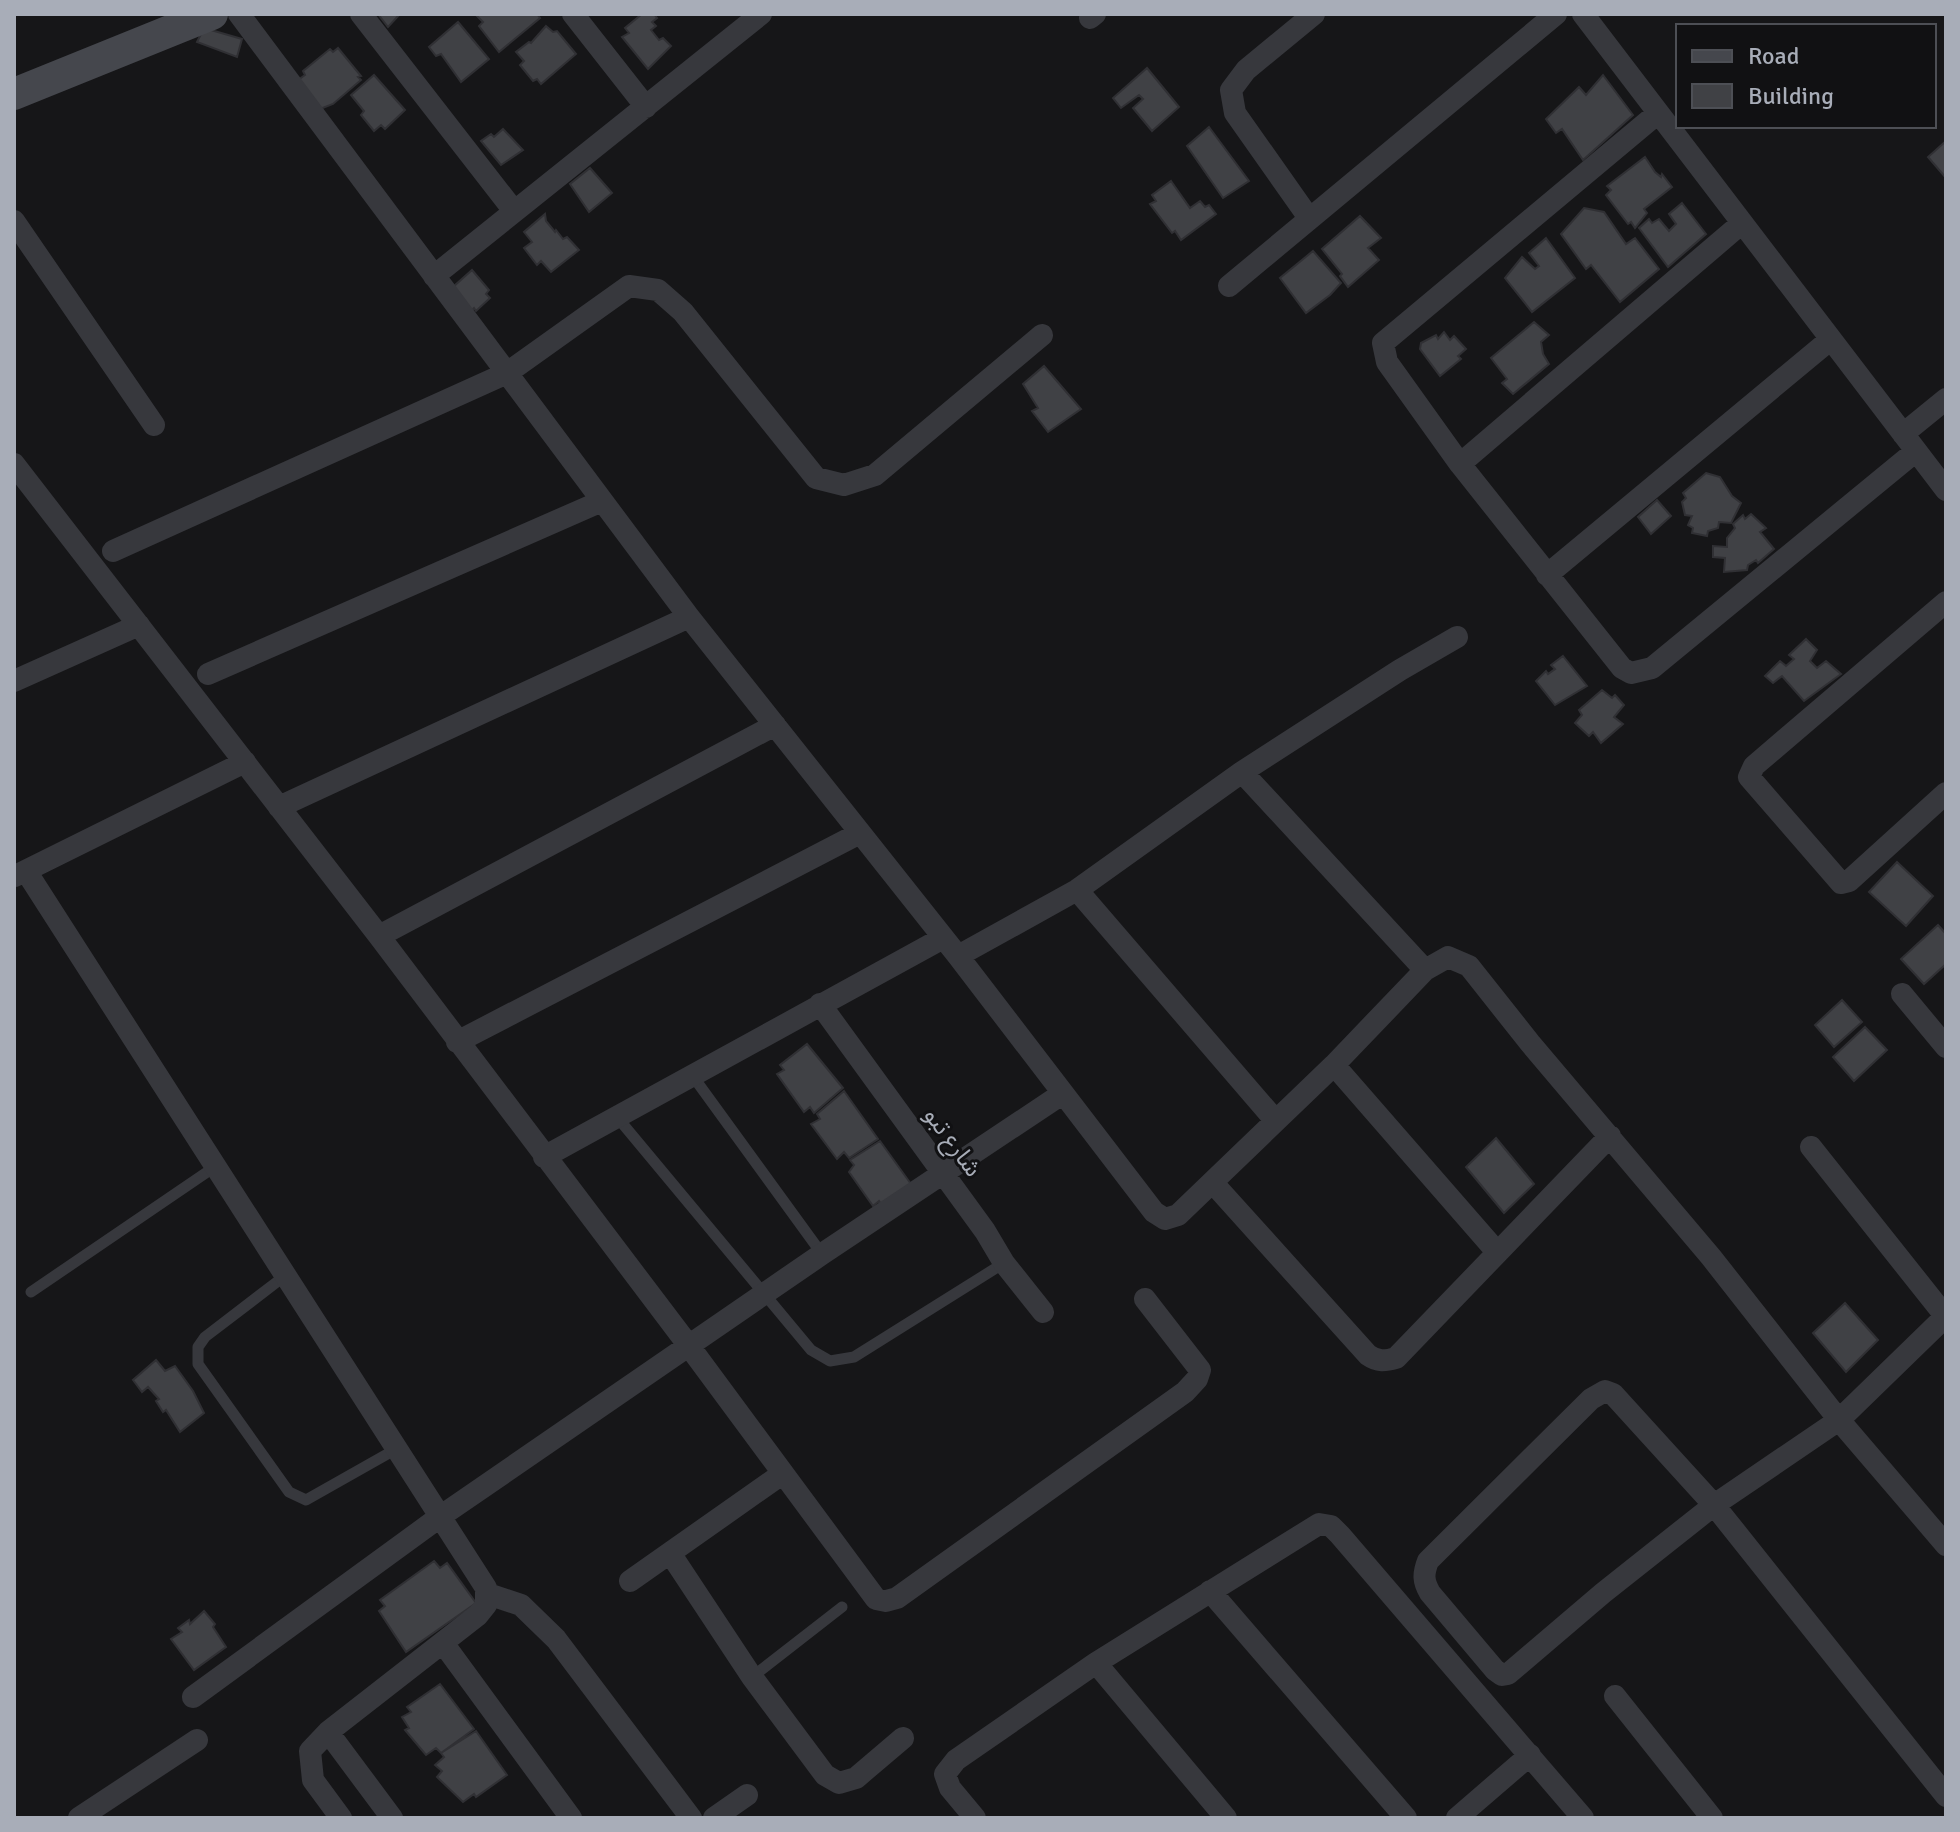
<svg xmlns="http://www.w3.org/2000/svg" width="1960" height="1832" viewBox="0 0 1960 1832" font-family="Signika,'Noto Sans Arabic',sans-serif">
  <rect width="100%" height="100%" fill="#161618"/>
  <path fill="#404145" stroke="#303034" stroke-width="2" d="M378,14H400L388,27Z
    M475,14H537L540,18L499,52L479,26L483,22Z
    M642,14H654L657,18L652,22L656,26L651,30L659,40L663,38L671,46L648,69L622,37L629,33L625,28Z
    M458,22L489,59L461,82L441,54L436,56L429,47Z
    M546,26L553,32L557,31L576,54L541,84L537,79L533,81L520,65L524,61L516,52L529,42L531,43Z
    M204,28L242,39L237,57L197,42Z
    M338,48L361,76L358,77L361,80L333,104L320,109L298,80L305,75L303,71L330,49L333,52Z
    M1147,68L1179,107L1152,131L1133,108L1143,99L1139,95L1121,108L1113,98Z
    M374,75L405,110L385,129L381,125L374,131L361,115L364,111L351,95Z
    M1603,75L1633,115L1583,160L1562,129L1556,133L1546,119L1579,87L1586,95Z
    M1209,127L1249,181L1223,198L1187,146Z
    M503,129L523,150L501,165L481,141L491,134L494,137Z
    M1946,141V178L1928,157Z
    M1645,157L1655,172L1661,177L1662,174L1672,187L1644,209L1647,213L1635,228L1631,222L1628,224L1606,195L1611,190L1607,186Z
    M590,168L612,193L589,212L570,184Z
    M1171,181L1190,208L1200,201L1205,207L1209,205L1216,214L1181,240L1175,231L1172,233L1150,204L1156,201L1152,195Z
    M1682,203L1706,234L1668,267L1639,228L1649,219L1652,223L1659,219L1669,231L1676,224L1669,214Z
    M1584,208L1604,212L1626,244L1635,238L1659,269L1620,302L1591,265L1586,269L1561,234Z
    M545,214L546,221L555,232L556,230L563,239L567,237L579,250L551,272L541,261L537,265L524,248L532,242L524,232Z
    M1360,216L1381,238L1368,248L1379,260L1348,287L1340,276L1342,274L1322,249Z
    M1546,238L1575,278L1532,312L1505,278L1522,257L1535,269L1539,266L1529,253Z
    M1313,251L1341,283L1330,295L1306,313L1280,278Z
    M472,270L489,290L486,294L490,298L476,311L474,308L471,311L453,287Z
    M1534,322L1549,335L1541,342L1543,354L1549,364L1513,394L1502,383L1507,379L1491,358Z
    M1444,332L1450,340L1454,336L1466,349L1458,356L1461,359L1440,376L1420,349L1421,343L1436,335L1438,339Z
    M1044,366L1081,409L1048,432L1032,411L1038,408L1023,384Z
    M1706,473L1720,477L1732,496L1741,503L1731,523L1719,522L1718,528L1708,531L1707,536L1692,533L1693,528L1688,525L1692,516L1685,515L1682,502L1686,498L1683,493Z
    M1657,500L1671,516L1651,534L1638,517Z
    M1751,514L1766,528L1760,532L1774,549L1758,563L1756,560L1748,565L1747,570L1724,572L1725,558L1713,557V546L1727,547V538L1735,528L1733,524L1743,515L1745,519Z
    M1806,639L1817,650L1810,661L1817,668L1826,661L1841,674L1804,701L1782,676L1773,683L1765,676L1780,661L1786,666L1794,659L1789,655Z
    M1563,656L1587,686L1555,705L1536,681L1546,671L1548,674L1555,669L1551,665Z
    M1602,690L1612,698L1615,695L1624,705L1614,717L1623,724L1601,743L1593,732L1589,736L1575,723L1582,715L1579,710Z
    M1897,862L1933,896L1906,926L1869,892Z
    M1938,925L1946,934V964L1924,984L1901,959Z
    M1842,1000L1862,1022L1834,1047L1815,1025Z
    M1865,1027L1887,1050L1854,1081L1833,1057Z
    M807,1044L843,1088L814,1113L810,1107L804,1112L777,1074L784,1070L780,1065Z
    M844,1091L878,1139L849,1158L844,1152L837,1159L811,1124L820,1119L817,1114Z
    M1496,1138L1534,1184L1504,1213L1466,1167Z
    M880,1141L911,1184L884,1208L879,1201L873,1206L849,1172L854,1165L850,1160Z
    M1845,1303L1878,1340L1846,1372L1813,1333Z
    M156,1360L165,1371L175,1366L193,1391L204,1413L180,1432L166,1410L163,1412L156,1401L159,1399L148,1387L142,1392L133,1380Z
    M434,1561L440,1568L447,1563L476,1603L406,1652L379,1611L385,1606L380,1600Z
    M204,1611L215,1624L213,1627L226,1647L194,1670L171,1639L182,1632L178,1628L189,1620L190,1624Z
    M440,1684L474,1729L441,1753L436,1748L426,1755L405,1730L409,1728L402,1717L411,1712L407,1707Z
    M476,1731L507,1775L476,1797L474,1794L463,1802L437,1777L442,1771L435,1765L444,1757L441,1753Z"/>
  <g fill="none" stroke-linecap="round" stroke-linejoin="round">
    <path stroke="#37383d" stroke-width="11" d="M692,1075L822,1254
      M617,1117L811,1350L830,1361L854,1357L1004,1263
      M286,1275L205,1337L198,1347V1364L289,1492L306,1500L398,1448
      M31,1292L216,1166
      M752,1677L842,1607"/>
    <path stroke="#37383d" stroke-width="22" d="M239,14L689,617L958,956L1154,1212L1165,1219L1178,1215L1334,1065L1425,970L1448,957L1469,966L1530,1043L1711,1257L1839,1420L1946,1545
      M361,14L514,211
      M573,14L646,107
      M1583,14L1946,490
      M1090,18L1095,14
      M1658,113L1383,343L1387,362L1460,464L1622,668L1631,673L1652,668L1916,451
      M1309,218L1235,113L1231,90L1246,70L1314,14
      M14,221L154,425
      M434,276L761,14
      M1229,286L1556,14
      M1903,434L1946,399
      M14,464L379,936L689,1346L876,1599L886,1601L897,1598L1185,1392L1197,1379L1200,1370L1145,1299
      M1460,464L1742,223
      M113,551L507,373L629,286L658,290L683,312L816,478L844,485L875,475L1042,335
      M1547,575L1831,339
      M1946,602L1754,766L1749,777L1841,883L1849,881L1946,793
      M208,674L602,501
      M14,681L139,625
      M1242,772L1425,970
      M279,807L689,617
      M26,871L486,1588V1605L478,1615L328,1732L310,1751L313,1780L341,1818
      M15,876L245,762
      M1077,890L1275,1120
      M379,936L775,725
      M958,956L1077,890L1242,772L1400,670L1457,637
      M1902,994L1946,1047
      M820,1004L985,1231L1004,1263L1043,1312
      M457,1042L860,833
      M1334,1065L1497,1252
      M1811,1147L1946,1317
      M544,1157L943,938
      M1213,1183L1368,1355C1378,1362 1385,1361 1396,1358L1610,1136
      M1946,1316L1839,1420L1714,1505L1603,1593L1508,1674L1502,1675L1495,1670L1430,1593C1423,1581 1423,1574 1428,1561L1591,1399L1605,1391L1613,1394L1714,1505L1946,1796
      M670,1553L752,1677L825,1775L839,1783L856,1778L903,1738
      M630,1581L782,1474
      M1210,1591L1406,1818
      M488,1594L521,1605L556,1639L691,1818
      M443,1643L571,1818
      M1096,1663L1226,1818
      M1615,1696L1712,1818
      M193,1697L441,1516L822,1254L1062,1094
      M328,1732L392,1818
      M79,1818L197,1740
      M714,1818L747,1795
      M975,1818L950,1788L945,1774L956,1760L1096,1663L1319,1524L1331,1526L1340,1535L1583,1818
      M1457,1818L1530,1755"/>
    <path stroke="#45474d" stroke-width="32" d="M14,94L212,14"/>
  </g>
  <g text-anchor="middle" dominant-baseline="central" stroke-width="6" stroke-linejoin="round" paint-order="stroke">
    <g font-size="24" fill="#a8adb8" stroke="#111113">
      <text transform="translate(953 1142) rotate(54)">شارع تبو</text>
    </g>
  </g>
  <rect width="1960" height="1832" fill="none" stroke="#a8adb8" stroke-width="32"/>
  <rect x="1676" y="24" width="260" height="104" fill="#111113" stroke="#4d4f55" stroke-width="2"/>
  <rect x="1692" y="50" width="40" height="12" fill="#45474d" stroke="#4d4f55" stroke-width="2"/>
  <text x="1748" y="64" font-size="24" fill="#a8adb8">Road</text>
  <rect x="1692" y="84" width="40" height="24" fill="#404145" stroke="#4d4f55" stroke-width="2"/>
  <text x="1748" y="104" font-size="24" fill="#a8adb8">Building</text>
</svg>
